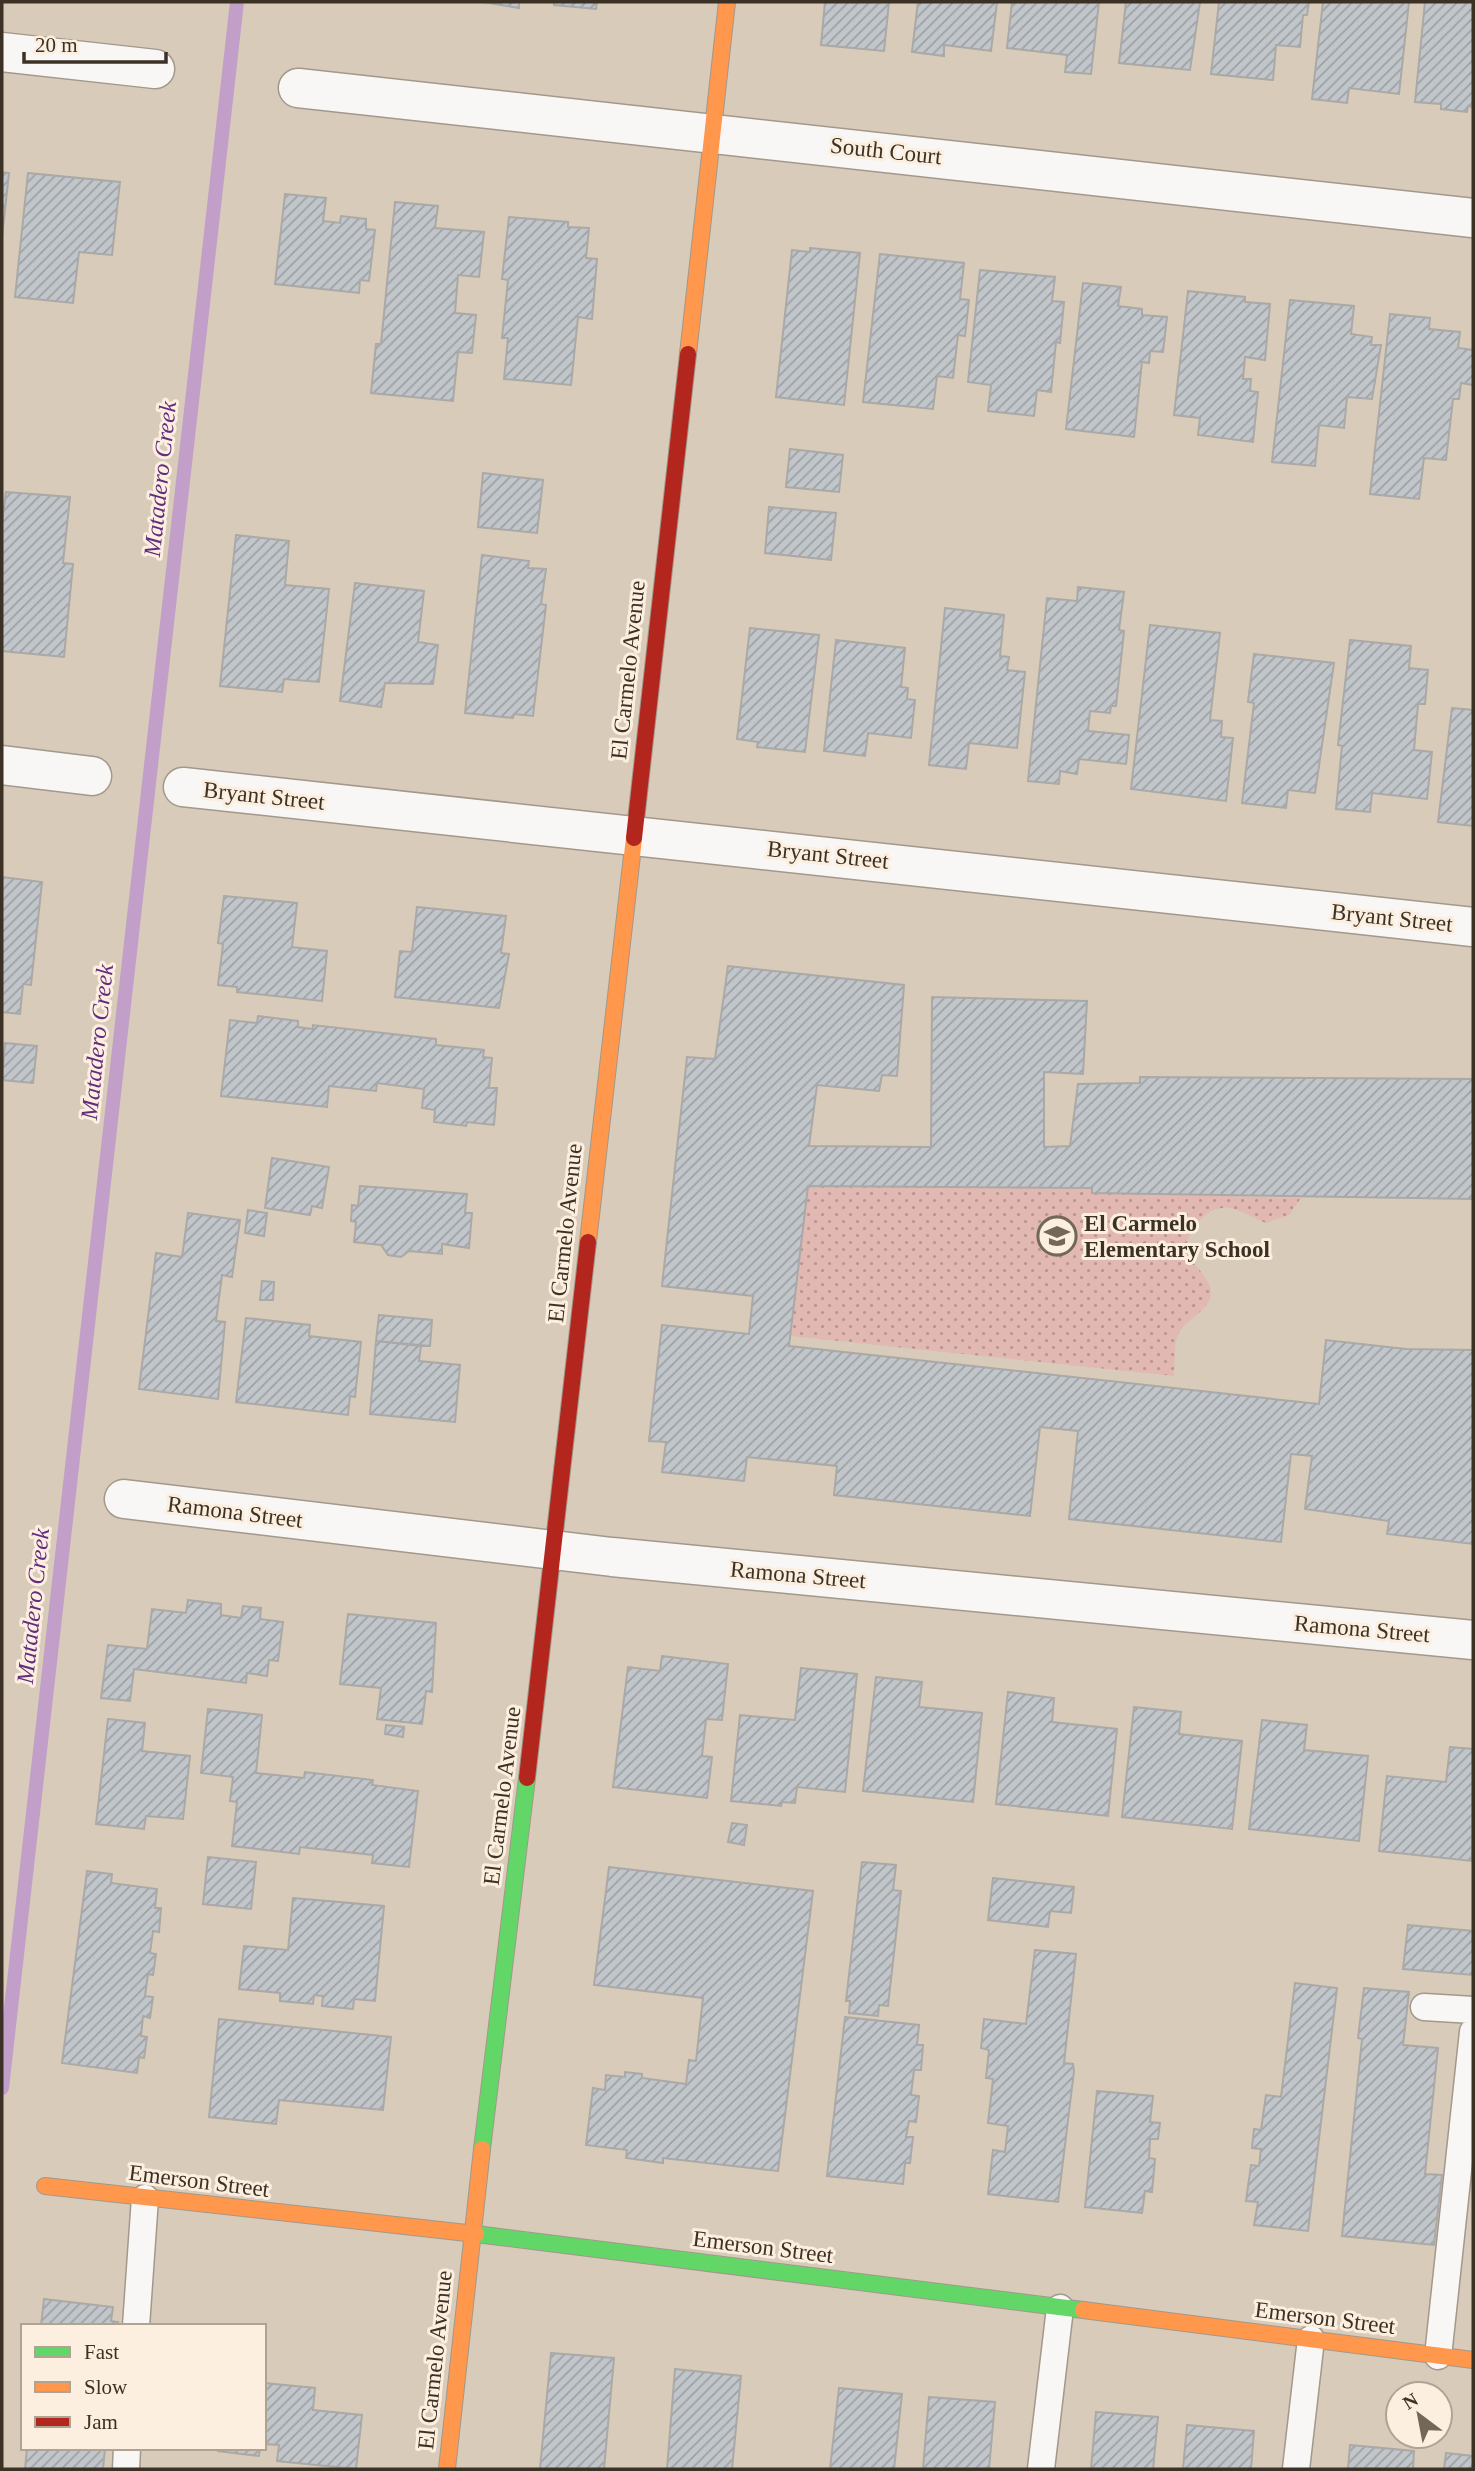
<svg xmlns="http://www.w3.org/2000/svg" width="1475" height="2471" viewBox="0 0 1475 2471" font-family="Georgia,serif">
  <defs>
    <pattern id="grass-dots" width="8" height="8" patternUnits="userSpaceOnUse" patternTransform="scale(1.75)"><rect width="8" height="8" fill="#e2b8b3"/><path d="M2 2h.1M6 6h.1" fill="none" stroke="#b89691" stroke-width="1.8" stroke-linecap="round"/></pattern>
    <pattern id="building-hatch" width="6" height="6" patternUnits="userSpaceOnUse" patternTransform="scale(1.75)"><rect width="6" height="6" fill="#c1c6ca"/><path d="M-1 1l2-2M0 6l6-6M5 7l2-2" fill="none" stroke="#9ea1a4"/></pattern>
  </defs>
  <rect width="100%" height="100%" fill="#d8cbba"/>
  <path fill="url(#grass-dots)" d="M808,1186L1092,1188L1093,1193L1301,1198L1289,1215L1266,1223C1255,1219 1240,1209 1229,1208C1204,1205 1187,1233 1185,1252C1192,1263 1204,1273 1209,1284C1220,1309 1182,1318 1177,1337C1174,1349 1175,1364 1174,1376L791,1336Z"/>
  <g fill="none" stroke-linecap="round" stroke-linejoin="round">
    <path stroke="#c29fc9" stroke-width="14" d="M2,2088L237,2"/>
  </g>
  <path fill="url(#building-hatch)" stroke="#aaa9a7" stroke-width="2" d="M483,2H519V8Z
    M554,2H597L596,9L554,5Z
    M825,2H889L884,51L821,45Z
    M918,2H997L991,51L944,45V56L912,52Z
    M1012,2H1099L1091,74L1065,72L1067,55L1007,48Z
    M1126,2H1200L1190,70L1119,63Z
    M1219,2H1309L1307,15H1303L1300,47L1276,45L1273,80L1211,74Z
    M1323,2H1409L1399,94L1349,88L1347,103L1312,99Z
    M1425,2H1473V107L1468,106L1467,112L1441,109V104L1415,102Z
    M2,172L9,173L2,237Z
    M28,173L120,182L112,255L79,252L73,303L15,297Z
    M285,194L326,198L323,221L340,223L341,216L366,219V229L375,230L369,281L360,280L359,293L275,284Z
    M395,202L438,206L435,228L484,232L479,277L458,275L455,313L476,315L472,353L458,352L453,401L371,393L376,344H381Z
    M509,217L568,222V227L589,228L586,258L597,259L592,319L578,317L571,385L504,379L508,338H502L508,280L502,279Z
    M810,248L860,253L844,405L776,397L792,250L810,252Z
    M880,254L964,263L960,299L969,300L965,336L958,335L953,378L937,376L933,409L863,402Z
    M980,270L1055,277L1052,301L1064,302L1060,343L1056,342L1051,392L1037,390L1034,416L988,411L991,385L968,382Z
    M1083,283L1121,287L1118,306L1142,309V315L1167,317L1163,352L1150,351L1149,363L1142,362L1134,437L1066,429Z
    M1188,291L1245,297V302L1270,304L1265,360L1245,357L1243,379H1251L1250,391L1258,392L1253,442L1198,435L1200,418L1174,415Z
    M1290,300L1354,306L1351,334L1372,337L1371,345H1381L1372,399L1347,397L1344,428L1319,425L1315,466L1272,462Z
    M1390,314L1430,318L1429,329L1460,332L1458,348L1473,350V385L1461,383L1459,399H1453L1446,460L1424,458L1419,499L1370,494Z
    M790,449L843,455L839,492L786,487Z
    M483,473L543,480L537,533L478,527Z
    M6,492L70,497L63,563L73,564L64,657L2,651V522Z
    M769,507L836,513L831,560L765,553Z
    M236,535L289,541L285,585L329,589L319,682L284,679L282,692L220,686Z
    M482,555L529,561L528,568L546,569L541,604L546,605L533,716L514,714L513,718L465,713Z
    M355,583L424,591L418,642L438,645L433,684L385,683L381,707L340,701Z
    M1078,587L1124,592L1119,630L1124,631L1116,706H1111L1110,713L1090,711L1088,731L1129,735L1126,764L1079,759L1077,774L1060,771L1059,784L1028,781L1047,598L1077,601Z
    M945,608L1004,615L1000,656L1009,657L1007,670L1025,672L1017,748L969,743L966,769L929,765Z
    M1150,625L1220,633L1210,720L1222,721L1221,737L1233,738L1226,801L1131,789Z
    M750,628L819,635L805,752L757,747L758,742L737,739Z
    M836,640L905,648L901,687L908,688L907,699L915,700L911,738L868,733L865,756L824,751Z
    M1350,640L1411,646L1409,668L1428,670L1425,704H1418L1414,750L1432,752L1427,799L1372,793L1370,812L1336,809L1342,746L1338,745Z
    M1254,654L1334,663L1315,793L1288,790L1286,808L1242,803L1254,703L1248,702Z
    M1452,708L1473,710V826L1438,822Z
    M2,877L42,882L31,985L23,984L20,1014L2,1012Z
    M224,896L297,903L292,947L327,951L322,1001L237,992V987L218,985L223,944L218,943Z
    M417,907L506,916L501,953L509,954L499,1008L395,997L400,951L412,952Z
    M728,966L904,985L897,1076L882,1075L879,1091L817,1085L809,1146L931,1147L932,997L1087,1001L1083,1074L1044,1072V1147L1070,1146L1078,1084L1140,1083V1077L1473,1079V1199L1092,1193V1188L808,1186L789,1346L1319,1404L1326,1340L1406,1349L1473,1350V1544L1387,1534L1389,1521L1305,1509L1312,1456L1291,1454L1281,1542L1069,1519L1078,1431L1040,1427L1030,1516L834,1495L837,1466L747,1457L744,1481L662,1472L666,1442L649,1441L662,1325L749,1334L753,1296L662,1286L687,1057L715,1059Z
    M258,1016L298,1021V1027L313,1029V1025L436,1039V1045L484,1050L483,1057L492,1058L489,1088H497L494,1125L467,1122L466,1126L434,1122L435,1110L422,1108L424,1089L377,1083L376,1091L329,1086L327,1107L221,1096L230,1020L257,1023Z
    M5,1043L37,1046L33,1083L2,1080Z
    M272,1158L329,1167L322,1208L312,1206L310,1215L265,1208Z
    M360,1186L467,1194L465,1213H472L469,1248L442,1244V1254L409,1251L401,1257L388,1255L381,1245L354,1242L356,1222L351,1221L352,1205L358,1206Z
    M248,1210L267,1213L264,1236L245,1233Z
    M188,1213L240,1220L232,1277L222,1275L216,1321L225,1322L218,1399L139,1389L156,1253L182,1257Z
    M262,1281L274,1282L273,1300H260Z
    M379,1315L432,1320L430,1346L376,1341Z
    M246,1318L310,1325L309,1336L361,1342L355,1397L350,1396L348,1415L236,1402Z
    M376,1341L421,1346L419,1361L460,1365L455,1422L370,1414Z
    M188,1600L221,1604V1615L241,1618L243,1606L261,1608L260,1619L283,1622L278,1661L269,1660L267,1676L247,1673L246,1683L134,1669L130,1701L101,1698L108,1645L147,1649L152,1609L186,1613Z
    M348,1614L436,1623L432,1692L426,1691L422,1724L377,1719L381,1688L340,1684Z
    M662,1656L728,1664L722,1720L706,1719L702,1756L712,1757L707,1798L613,1787L628,1667L660,1671Z
    M801,1668L857,1674L845,1792L797,1787L795,1803L782,1802L781,1806L731,1801L740,1715L795,1720Z
    M876,1677L922,1682L919,1707L982,1713L973,1802L863,1791Z
    M1008,1692L1054,1698L1052,1722L1117,1729L1108,1816L996,1804Z
    M1134,1707L1181,1712L1179,1734L1242,1741L1232,1829L1122,1817Z
    M208,1709L262,1715L256,1773L304,1778L305,1772L373,1780L372,1785L418,1791L409,1867L372,1863L373,1855L300,1847L299,1854L232,1846L237,1802L230,1801L233,1777L201,1773Z
    M108,1719L145,1723L142,1751L190,1756L183,1819L146,1816L144,1829L96,1824Z
    M1262,1720L1307,1725L1304,1750L1368,1756L1359,1841L1249,1829Z
    M386,1725L404,1727L403,1737L385,1734Z
    M1450,1747L1473,1749L1472,1861L1379,1851L1387,1776L1446,1782Z
    M732,1823L747,1825L744,1845L728,1842Z
    M208,1857L256,1862L251,1909L203,1904Z
    M862,1862L896,1865L893,1890L901,1891L888,2006L879,2005L878,2016L849,2013L850,2001H846Z
    M609,1867L813,1891L778,2171L663,2158V2163L626,2158L627,2150L586,2145L593,2088L605,2090L606,2075L625,2077V2072L642,2074V2078L686,2084L689,2060L696,2061L703,1998L594,1985Z
    M87,1871L112,1874L111,1883L157,1889L155,1908H161L159,1932L153,1931L150,1953L156,1954L153,1975L148,1974L145,1996L153,1997L150,2018L143,2016L141,2036L147,2037L144,2058L139,2057L137,2073L62,2063Z
    M993,1878L1074,1887L1071,1913L1050,1911L1048,1927L988,1920Z
    M293,1898L384,1906L375,2001L354,1999L353,2009L322,2006L323,1996L314,1995L313,2004L280,2001V1993L239,1989L244,1946L288,1950Z
    M1408,1925L1473,1931V1975L1403,1969Z
    M1035,1950L1076,1954L1064,2063L1073,2064L1074,2071L1058,2202L988,2194L993,2150L1005,2152L1008,2126L988,2123L993,2079L986,2078L989,2050L981,2048L984,2019L1026,2024Z
    M1295,1983L1337,1988L1308,2231L1254,2225L1258,2202L1246,2201L1251,2165L1259,2166L1261,2149L1252,2148L1254,2129L1261,2130L1266,2095L1281,2097Z
    M1364,1988L1409,1992L1403,2045L1438,2048L1425,2174L1442,2175L1434,2245L1342,2236L1362,2039L1358,2038Z
    M845,2017L919,2025L917,2045H923L921,2070H914L911,2095L919,2096L916,2122L909,2121L906,2137H913L910,2163H905L903,2184L827,2176Z
    M219,2019L391,2037L383,2110L279,2100L276,2124L209,2117Z
    M1097,2091L1153,2096L1150,2122L1160,2123L1158,2139H1150L1149,2158L1155,2159L1152,2192L1145,2191L1142,2213L1085,2207Z
    M44,2299L113,2307L111,2321L118,2322L117,2326H41Z
    M551,2353L614,2358L604,2469H540Z
    M675,2369L741,2376L732,2469H667Z
    M264,2383L315,2388L313,2410L362,2415L356,2469L277,2461L279,2445L264,2444Z
    M839,2388L902,2394L894,2469H830Z
    M929,2397L995,2402L989,2469H923Z
    M1096,2412L1158,2417L1153,2469H1091Z
    M1187,2425L1254,2431L1251,2469H1183Z
    M1350,2445L1414,2451L1413,2469H1348Z
    M27,2448H105L103,2469H25Z
    M218,2448H260L259,2456L218,2451Z
    M1446,2453L1473,2456V2469H1444Z"/>
  <g fill="none" stroke-linecap="round" stroke-linejoin="round">
    <g stroke="#a2988b" stroke-width="29">
      <path id="lane" d="M1424,2007L1473,2010
        M136,2326L145,2198
        M1438,2356L1473,2032
        M126,2469L127,2448
        M1041,2469L1060,2308
        M1296,2469L1311,2339"/>
    </g>
    <g stroke="#a2988b" stroke-width="41">
      <path id="street" d="M2,52L155,69
        M298,88L1473,218
        M2,765L92,776
        M183,787L1473,927
        M124,1499L612,1557L1473,1640"/>
    </g>
    <g stroke="#a2988b" stroke-width="18">
      <path id="fast" d="M482,2149L527,1778
        M476,2234L1083,2310"/>
    </g>
    <g stroke="#a2988b" stroke-width="18">
      <path id="slow" d="M688,354L727,2
        M588,1242L634,838
        M45,2186L476,2234
        M1083,2310L1473,2360
        M447,2469L482,2149"/>
    </g>
    <g stroke="#a2988b" stroke-width="18">
      <path id="jam" d="M634,838L688,354
        M527,1778L588,1242"/>
    </g>
    <use href="#lane" stroke="#f9f7f5" stroke-width="26"/>
    <use href="#street" stroke="#f9f7f5" stroke-width="38"/>
    <use href="#fast" stroke="#63d668" stroke-width="16"/>
    <use href="#slow" stroke="#ff974d" stroke-width="16"/>
    <use href="#jam" stroke="#b3261e" stroke-width="16"/>
  </g>
  <defs>
    <g id="school-ring" transform="scale(2.0125)"><circle r="9.5" fill="#fcefdf" stroke="#726758" stroke-width="1.5"/><path d="M0-5L7-2L0 1L-7-2ZM-4 1L0 2.5L4 1V4Q0 6-4 4Z" fill="#726758"/></g>
  </defs>
  <g fill-rule="evenodd">
    <use href="#school-ring" x="1057" y="1236"/>
  </g>
  <g text-anchor="middle" dominant-baseline="central" stroke-width="6" stroke-linejoin="round" paint-order="stroke">
    <g font-size="23" fill="#3b3124" stroke="#fcefdf">
      <text transform="translate(886 151) rotate(6)">South Court</text>
      <text transform="translate(628 670) rotate(-84)">El Carmelo Avenue</text>
      <text transform="translate(264 796) rotate(6)">Bryant Street</text>
      <text transform="translate(828 855) rotate(6)">Bryant Street</text>
      <text transform="translate(1392 918) rotate(6)">Bryant Street</text>
      <text transform="translate(565 1233) rotate(-84)">El Carmelo Avenue</text>
      <text transform="translate(235 1512) rotate(7)">Ramona Street</text>
      <text transform="translate(798 1575) rotate(5)">Ramona Street</text>
      <text transform="translate(1362 1629) rotate(5)">Ramona Street</text>
      <text transform="translate(502 1796) rotate(-83)">El Carmelo Avenue</text>
      <text transform="translate(199 2181) rotate(7)">Emerson Street</text>
      <text transform="translate(763 2247) rotate(7)">Emerson Street</text>
      <text transform="translate(1325 2318) rotate(7)">Emerson Street</text>
      <text transform="translate(435 2360) rotate(-84)">El Carmelo Avenue</text>
    </g>
    <g font-size="23" font-weight="bold" fill="#3b3124" stroke="#fcefdf" text-anchor="start">
      <text x="1084" y="1223">El Carmelo<tspan x="1084" dy="26">Elementary School</tspan></text>
    </g>
    <g font-size="24" font-style="italic" fill="#632d7e" stroke="#fcefdf">
      <text transform="translate(160 479) rotate(-84)">Matadero Creek</text>
      <text transform="translate(97 1042) rotate(-84)">Matadero Creek</text>
      <text transform="translate(33 1606) rotate(-84)">Matadero Creek</text>
    </g>
  </g>
  <rect width="1475" height="2471" fill="none" stroke="#3b3124" stroke-width="7"/>
  <rect x="21" y="2324" width="245" height="126" fill="#fcefdf" stroke="#afa394" stroke-width="2"/>
  <rect x="35" y="2347" width="35" height="10" fill="#63d668" stroke="#afa394" stroke-width="2"/>
  <text x="84" y="2359" font-size="21" fill="#3b3124">Fast</text>
  <rect x="35" y="2382" width="35" height="10" fill="#ff974d" stroke="#afa394" stroke-width="2"/>
  <text x="84" y="2394" font-size="21" fill="#3b3124">Slow</text>
  <rect x="35" y="2417" width="35" height="10" fill="#b3261e" stroke="#afa394" stroke-width="2"/>
  <text x="84" y="2429" font-size="21" fill="#3b3124">Jam</text>
  <g transform="translate(1419 2415) rotate(328)"><circle r="33" fill="#fcefdf" stroke="#afa394" stroke-width="2"/>
  <path d="M0-5L12 26L0 18L-12 26Z" fill="#726758"/>
  <text y="-10" font-size="19" font-weight="bold" text-anchor="middle" fill="#3b3124">N</text>
  </g>
  <path d="M24 52v10h142v-10" fill="none" stroke="#3b3124" stroke-width="3.5"/>
  <text x="35" y="52" font-size="21" fill="#3b3124" stroke="#fcefdf" stroke-width="5" paint-order="stroke">20 m</text>
</svg>
